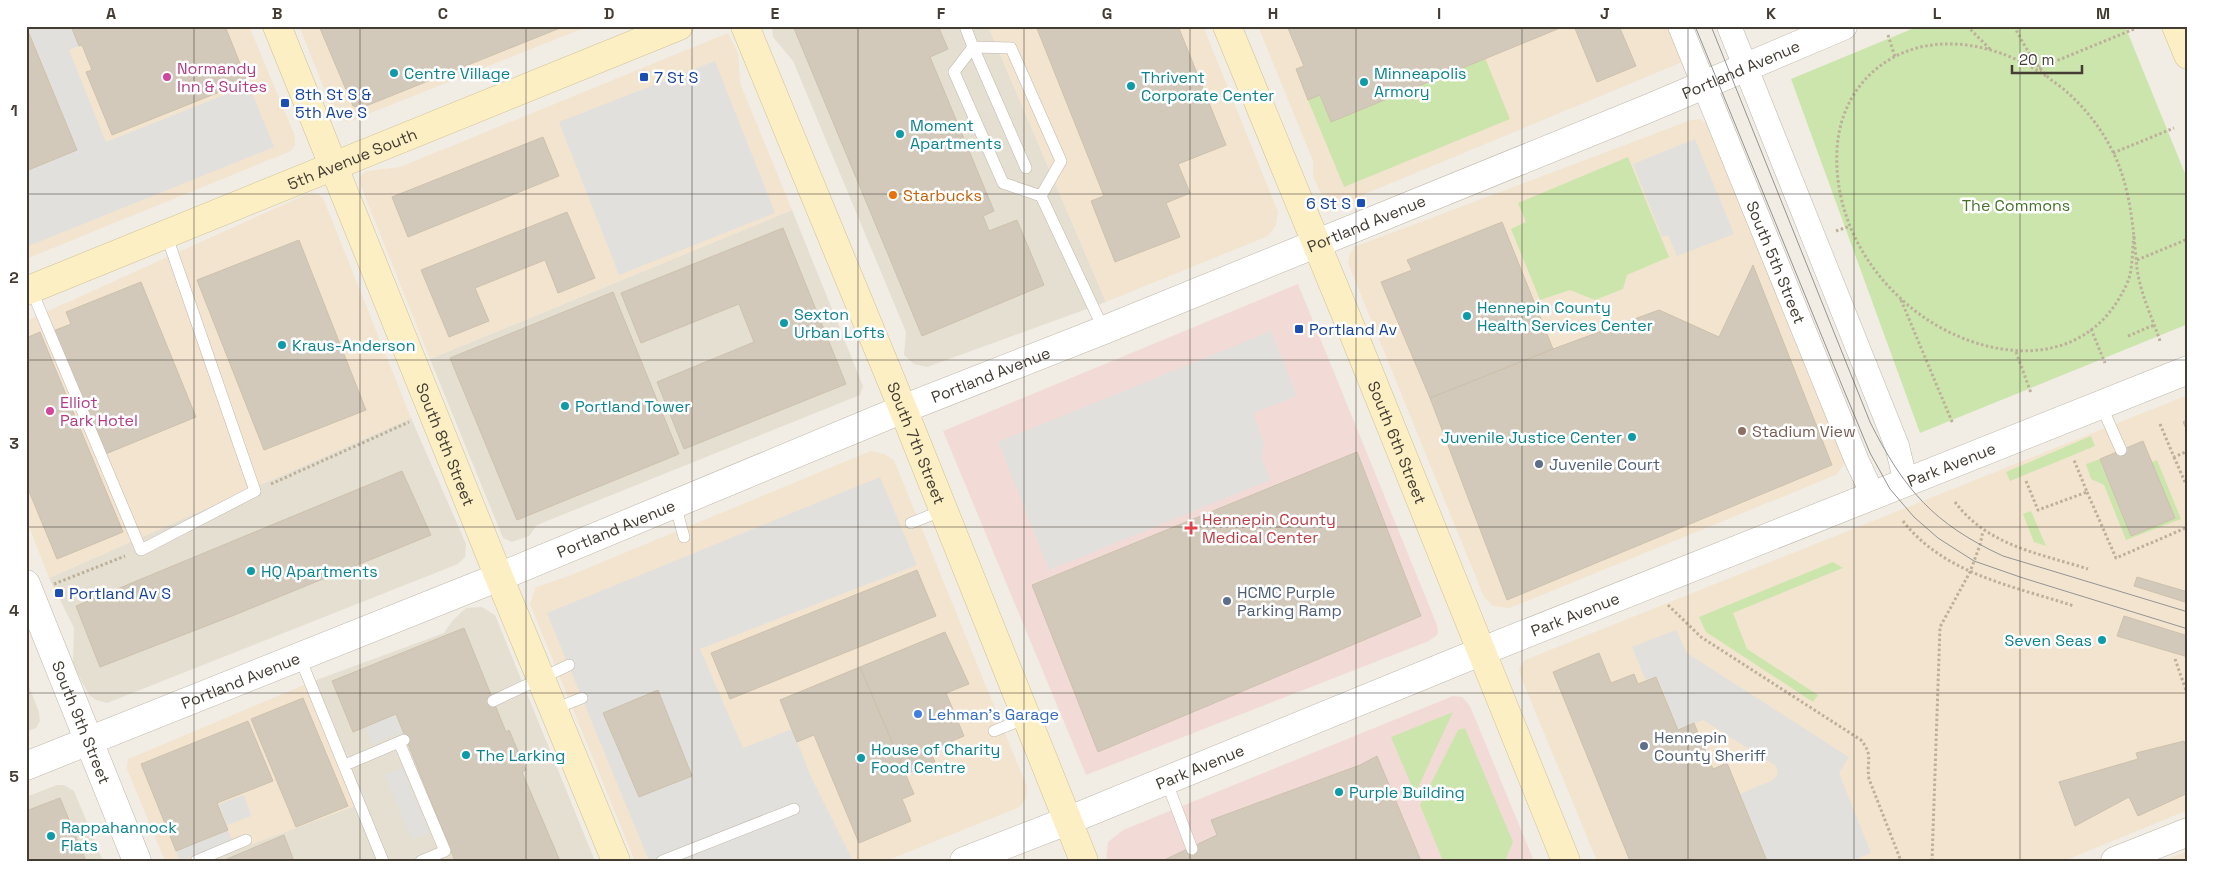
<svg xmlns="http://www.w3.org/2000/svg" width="2214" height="887" viewBox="0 0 2214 887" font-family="'Space Grotesk',sans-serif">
  <rect width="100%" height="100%" fill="#f1ede4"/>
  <path fill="#e5dfd2" d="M772,26H988L1106,302L927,367L914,364L904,355L906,332L793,61L773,37Z
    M792,210L863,386L860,395L537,525L529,536L512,542L503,538L430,359Z
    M411,418L466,544L465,557L458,564L107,703L96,700L89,695L73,665L74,628L49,578Z
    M482,607L495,615L595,861H208L311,682L444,633L453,620L466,608Z
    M26,679L39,712L40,721L36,728L26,732Z
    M57,785H64L74,791L103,861H26V797Z"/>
  <path fill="#f3e4cf" d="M26,26H249L295,136V145L291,151L26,259Z
    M299,26H589L348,122L335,116Z
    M988,26H1203L1278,212L1276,225L1268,236L1106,302Z
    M1258,26H1672L1683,58L1680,63L1336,206H1328L1325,203L1313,176V161Z
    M728,33L738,53L740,83L792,210L430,359L359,181L362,174L367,171L400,167Z
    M1700,119L1712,127L1846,462L1836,475L1510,608L1493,606L1484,597L1348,263L1350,254L1354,247L1691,120Z
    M309,193L318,194L323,198L411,418L49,578L26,519V321Z
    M2188,395V810L2064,861H1597L1521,677L1519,669L1525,660Z
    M871,451L884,454L894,460L1027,787L1026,798L1020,807L886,861H635L530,604L536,587L566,577Z
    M311,682L358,805L208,861H165L127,769L128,759Z
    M2188,851V861H2163Z"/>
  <path fill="#f2dbd7" d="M1298,284L1437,625L1438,634L1429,641L1086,775L943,431Z
    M1453,696L1462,697L1470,706L1534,861H1106L1108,842L1123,830Z"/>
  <path fill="#cce5ad" d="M1919,26H2125L2188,181V324L1920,433L1791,79Z
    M1485,58L1510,119L1344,187L1308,100L1320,95L1331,122Z
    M1628,157L1669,257L1627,275L1623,289L1595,300L1570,290L1540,300L1511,229L1526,222L1518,203Z
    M2091,436L2095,446L2010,481L2006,472Z
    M2100,459L2131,535L2152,462L2157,460L2181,519L2126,540L2104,485L2091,479L2086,464Z
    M2031,511L2046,546L2034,542L2023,514Z
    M1833,562L1843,568L1733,613L1747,649L1818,695L1813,702L1706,632L1699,617Z
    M1453,712L1415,794L1391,737Z
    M1465,728L1513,842L1505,861H1443L1420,805L1458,730Z"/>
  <path fill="#e2e0dc" d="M27,26H71L79,46L69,50L106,142L249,85L274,147L26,247V171L77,150Z
    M715,61L775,213L619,275L559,122Z
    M1695,139L1734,234L1677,256L1668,235L1662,237L1633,164Z
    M1271,331L1297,396L1253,413L1264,444L1262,459L1270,480L1049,570L998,442Z
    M880,477L917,565L700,649L743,748L792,729L813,781L852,859L649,861L547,613Z
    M1676,630L1687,653L1849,757L1839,773L1871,853L1852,861H1767L1740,794L1773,780L1778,774L1776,766L1703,720L1678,730L1657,677L1646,681L1632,647Z
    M396,714L403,732L372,745L365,727Z
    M402,768L429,833L412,840L385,775Z
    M244,795L251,816L227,825L219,804Z
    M228,830L232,840L180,861L176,851Z"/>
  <path fill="#d2c9ba" stroke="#cdc1ad" d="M26,26L77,150L26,171Z
    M71,26H225L247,81L112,135L86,72L92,70L82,45L79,46Z
    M319,26H565L361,108L353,106Z
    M793,26H938L948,49L930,57L994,211L983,216L989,231L1017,220L1044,285L922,336Z
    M1036,26H1178L1226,145L1178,164L1190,193L1166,203L1180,237L1115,262L1091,201L1104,196Z
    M1287,26H1565L1331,122L1320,95L1308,100L1296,69L1304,66Z
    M1574,26H1619L1636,66L1597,82Z
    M543,137L559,176L408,237L392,197Z
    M567,212L595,278L558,293L545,260L475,288L489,321L449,337L421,270Z
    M1502,222L1553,349L1430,398L1381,282L1412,270L1407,260Z
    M783,228L846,384L684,449L657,382L754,342L739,304L641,343L621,293Z
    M299,240L366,410L264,450L197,280Z
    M1753,265L1832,465L1507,600L1430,398L1553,349L1659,310L1719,337Z
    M141,282L196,417L103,455L53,331L71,324L66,312Z
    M613,292L679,454L517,520L450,358Z
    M40,332L123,532L57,559L26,484V338Z
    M2188,419V431H2187L2183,422Z
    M2143,441L2175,518L2131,536L2100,459Z
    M1357,452L1421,616L1098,752L1032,585Z
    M402,471L431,535L232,616L100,667L76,606Z
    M917,570L936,616L730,699L711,653Z
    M2137,577L2188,592V603L2134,586Z
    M2124,616L2188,636V657L2117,636Z
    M464,628L506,732L509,730L526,770L522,772L560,861H455L396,714L353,732L332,681Z
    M945,632L969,684L946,693L964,736L930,750L935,762L906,774L860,667Z
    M1599,653L1611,683L1634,674L1638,684L1656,677L1678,730L1694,723L1713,769L1727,763L1767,861H1630L1553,672Z
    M860,667L914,794L902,799L911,821L859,843L814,735L797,742L780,700Z
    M658,690L692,776L639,797L603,713Z
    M303,698L348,806L296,827L251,719Z
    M248,721L273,781L217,803L228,830L176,851L141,764Z
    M2184,741L2188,754V793L2138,816L2129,797L2075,826L2059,782L2138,759L2136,753Z
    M1377,756L1421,861H1162L1217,835L1211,820L1360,765Z
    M60,798L86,861H26V811Z
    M284,835L294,861H222Z"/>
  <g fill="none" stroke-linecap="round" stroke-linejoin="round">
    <g stroke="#bfb8aa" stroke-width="12">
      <path id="service" d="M965,26L973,47L1011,48L1061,161L1041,196L1104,330
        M973,47L954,72L1003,183L1041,196
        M973,47L1026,168
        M31,289L141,550L255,491L166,234
        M2101,405L2121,450
        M675,504L684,537
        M911,523L944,510
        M300,658L383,861
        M493,701L569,665
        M554,709L582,698
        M994,731L1026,718
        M399,742L445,851L421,861
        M345,765L404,740
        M1166,780L1192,849
        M196,861L246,840
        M662,861L794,809"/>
    </g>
    <g stroke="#bfb8aa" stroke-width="25">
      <g id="minor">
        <path id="s1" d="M1680,26L1857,461L1874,497"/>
        <path d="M1729,26L1897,446L1906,483"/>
      </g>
    </g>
    <g stroke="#bfb8aa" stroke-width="29">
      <g id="tertiary">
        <path id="s2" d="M26,584L137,861"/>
        <path id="s3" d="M26,766L499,577L903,409L1104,330L1647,109L1843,26"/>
        <path id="s4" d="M964,861L1067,821L1480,652L2188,370"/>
        <path d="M2115,861L2188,832"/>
      </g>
    </g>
    <g stroke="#d0c195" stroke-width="29">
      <g id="secondary">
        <path id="s5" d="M277,26L499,577L616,861"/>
        <path id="s6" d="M745,26L903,409L1084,861"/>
        <path id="s7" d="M1227,26L1354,335L1566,861"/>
        <path d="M2176,26L2188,55"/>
        <path id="s8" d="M26,291L679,26"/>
      </g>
    </g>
    <path stroke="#bdb099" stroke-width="3" stroke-dasharray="2.5 2.5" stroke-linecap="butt" d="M1967,26L1991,50
      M2014,26C2023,43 2032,60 2045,74C2051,81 2061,86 2068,93C2087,110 2103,131 2114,154C2131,190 2133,228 2137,268C2140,293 2152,317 2160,341
      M1888,35L1895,57
      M2039,68L2134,29
      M2046,76C2003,47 1943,31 1894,57C1859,76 1839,110 1837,150C1834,205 1858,258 1898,296C1963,360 2085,383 2128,281C2133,268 2132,250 2134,236
      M2113,153L2174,128
      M1836,231L1850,226
      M2137,260L2188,239
      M1901,300L1953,424
      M2091,329L2105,363
      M2128,336L2154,325
      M2016,352L2031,393
      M2160,424L2174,457L2188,451
      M2174,457L2188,489
      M2026,481L2038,510L2087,492L2074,460
      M271,484L409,422
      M2087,492L2116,558L2188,527
      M1955,502C1988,546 2038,553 2088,569
      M1903,521C1944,574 2013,586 2074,606
      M54,584L125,556
      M1668,605L1701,637L1861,740C1874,756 1866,761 1869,779L1901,861
      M2175,659L2188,696
      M1932,861L1940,627L1970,572L1980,545L1983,531"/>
    <use href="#service" stroke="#fff" stroke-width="11"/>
    <use href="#minor" stroke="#fff" stroke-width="24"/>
    <use href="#tertiary" stroke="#fff" stroke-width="28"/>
    <use href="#secondary" stroke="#fcefc3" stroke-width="28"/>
    <path stroke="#949494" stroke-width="1" d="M1695,26L1843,388L1870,453L1890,489L1914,517L1938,538L1974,561L2023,578L2188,629
      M1711,26L1870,422C1904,490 1934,524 2003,556L2188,612"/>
  </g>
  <path fill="none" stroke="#433d34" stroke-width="1" stroke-opacity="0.55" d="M194,26V861M360,26V861M526,26V861M692,26V861M858,26V861M1024,26V861M1190,26V861M1356,26V861M1522,26V861M1688,26V861M1854,26V861M2020,26V861M26,194H2188M26,360H2188M26,527H2188M26,693H2188"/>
  <g fill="#0f9aa8" stroke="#fff" stroke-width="2">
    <circle cx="394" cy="73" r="5"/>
    <circle cx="1364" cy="82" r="5"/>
    <circle cx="1131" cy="86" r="5"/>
    <circle cx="900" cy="134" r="5"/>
    <circle cx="1467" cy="316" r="5"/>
    <circle cx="784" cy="323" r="5"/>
    <circle cx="282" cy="345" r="5"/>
    <circle cx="565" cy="406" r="5"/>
    <circle cx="1632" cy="437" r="5"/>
    <circle cx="251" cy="571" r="5"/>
    <circle cx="2102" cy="640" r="5"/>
    <circle cx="466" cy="755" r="5"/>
    <circle cx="861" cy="758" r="5"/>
    <circle cx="1339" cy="792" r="5"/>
    <circle cx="51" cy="836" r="5"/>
  </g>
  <g fill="#d1479c" stroke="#fff" stroke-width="2">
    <circle cx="167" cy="77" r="5"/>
    <circle cx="50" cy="411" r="5"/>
  </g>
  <g fill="#1a4fb4" stroke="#fff" stroke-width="2">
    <rect x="639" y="72" width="10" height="10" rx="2.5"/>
    <rect x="280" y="98" width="10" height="10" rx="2.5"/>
    <rect x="1356" y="198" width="10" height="10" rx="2.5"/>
    <rect x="1294" y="324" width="10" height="10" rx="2.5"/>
    <rect x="54" y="588" width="10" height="10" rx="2.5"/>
  </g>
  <circle fill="#e8710a" stroke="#fff" stroke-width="2" cx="893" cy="195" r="5"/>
  <circle fill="#8d6e63" stroke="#fff" stroke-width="2" cx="1742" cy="431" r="5"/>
  <g fill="#5c6f8a" stroke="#fff" stroke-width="2">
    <circle cx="1539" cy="464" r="5"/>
    <circle cx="1227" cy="601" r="5"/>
    <circle cx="1644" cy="746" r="5"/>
  </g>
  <path fill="#e0444e" stroke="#fff" stroke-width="2" d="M1188.5 520.5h5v5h5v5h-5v5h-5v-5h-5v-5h5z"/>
  <circle fill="#3f7fe0" stroke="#fff" stroke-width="2" cx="918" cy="714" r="5"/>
  <g text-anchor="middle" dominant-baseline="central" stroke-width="5" stroke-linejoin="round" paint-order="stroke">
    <g font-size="16" fill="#b23c85" stroke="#fff" text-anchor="start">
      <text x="177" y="68">Normandy<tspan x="177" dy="18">Inn &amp; Suites</tspan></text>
      <text x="60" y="402">Elliot<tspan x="60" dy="18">Park Hotel</tspan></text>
    </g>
    <g font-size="16" fill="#433d34" stroke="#fff">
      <text stroke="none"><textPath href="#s3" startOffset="1851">Portland Avenue</textPath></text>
      <text stroke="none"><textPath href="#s8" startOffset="352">5th Avenue South</textPath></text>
      <text stroke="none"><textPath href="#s3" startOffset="1446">Portland Avenue</textPath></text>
      <text stroke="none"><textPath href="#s1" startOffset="255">South 5th Street</textPath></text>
      <text stroke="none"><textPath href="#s3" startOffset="1041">Portland Avenue</textPath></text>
      <text stroke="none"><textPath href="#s6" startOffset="451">South 7th Street</textPath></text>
      <text stroke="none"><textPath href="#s7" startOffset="450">South 6th Street</textPath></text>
      <text stroke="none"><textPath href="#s5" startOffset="451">South 8th Street</textPath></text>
      <text stroke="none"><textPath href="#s4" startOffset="1064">Park Avenue</textPath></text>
      <text stroke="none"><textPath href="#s3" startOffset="636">Portland Avenue</textPath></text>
      <text stroke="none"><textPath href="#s4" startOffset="659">Park Avenue</textPath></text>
      <text stroke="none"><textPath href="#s3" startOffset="231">Portland Avenue</textPath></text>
      <text stroke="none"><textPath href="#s2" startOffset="149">South 9th Street</textPath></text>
      <text stroke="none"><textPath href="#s4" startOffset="254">Park Avenue</textPath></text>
    </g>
    <g font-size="16" fill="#0d838f" stroke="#fff" text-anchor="start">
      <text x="404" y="73">Centre Village</text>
      <text x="1374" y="73">Minneapolis<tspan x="1374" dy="18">Armory</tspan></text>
      <text x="1141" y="77">Thrivent<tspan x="1141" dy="18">Corporate Center</tspan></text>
      <text x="910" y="125">Moment<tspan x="910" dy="18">Apartments</tspan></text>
      <text x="1477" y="307">Hennepin County<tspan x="1477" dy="18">Health Services Center</tspan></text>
      <text x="794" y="314">Sexton<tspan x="794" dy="18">Urban Lofts</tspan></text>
      <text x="292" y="345">Kraus-Anderson</text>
      <text x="575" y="406">Portland Tower</text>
      <text x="1622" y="437" text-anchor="end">Juvenile Justice Center</text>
      <text x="261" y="571">HQ Apartments</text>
      <text x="2092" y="640" text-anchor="end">Seven Seas</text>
      <text x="871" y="749">House of Charity<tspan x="871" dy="18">Food Centre</tspan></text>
      <text x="476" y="755">The Larking</text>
      <text x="1349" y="792">Purple Building</text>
      <text x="61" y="827">Rappahannock<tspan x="61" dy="18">Flats</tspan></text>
    </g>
    <g font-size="16" fill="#164399" stroke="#fff" text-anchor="start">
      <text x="654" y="77">7 St S</text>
      <text x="295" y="94">8th St S &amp;<tspan x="295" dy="18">5th Ave S</tspan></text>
      <text x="1351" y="203" text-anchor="end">6 St S</text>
      <text x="1309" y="329">Portland Av</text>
      <text x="69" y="593">Portland Av S</text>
    </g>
    <g font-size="16" fill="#c56008" stroke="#fff" text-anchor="start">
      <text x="903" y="195">Starbucks</text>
    </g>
    <g font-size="16" fill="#45722a" stroke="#fff">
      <text x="2016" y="205">The Commons</text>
    </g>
    <g font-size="16" fill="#785e54" stroke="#fff" text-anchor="start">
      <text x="1752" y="431">Stadium View</text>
    </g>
    <g font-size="16" fill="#4e5e75" stroke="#fff" text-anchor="start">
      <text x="1549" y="464">Juvenile Court</text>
      <text x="1237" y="592">HCMC Purple<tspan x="1237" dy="18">Parking Ramp</tspan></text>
      <text x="1654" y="737">Hennepin<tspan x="1654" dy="18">County Sheriff</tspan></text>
    </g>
    <g font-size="16" fill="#be3a42" stroke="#fff" text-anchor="start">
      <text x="1202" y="519">Hennepin County<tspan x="1202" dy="18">Medical Center</tspan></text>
    </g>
    <g font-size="16" fill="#366cbe" stroke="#fff" text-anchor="start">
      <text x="928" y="714">Lehman's Garage</text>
    </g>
  </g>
  <rect width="2214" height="887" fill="none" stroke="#ffffff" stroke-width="55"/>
  <path d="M2012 65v8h70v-8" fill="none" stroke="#433d34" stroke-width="2.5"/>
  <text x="2019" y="65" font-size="15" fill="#433d34" stroke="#ffffff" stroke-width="4" paint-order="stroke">20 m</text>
  <rect x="28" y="28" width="2158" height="832" fill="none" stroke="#433d34" stroke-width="2"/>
  <g font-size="16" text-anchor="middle" font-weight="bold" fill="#433d34">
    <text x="111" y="19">A</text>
    <text x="277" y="19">B</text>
    <text x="443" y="19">C</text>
    <text x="609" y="19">D</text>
    <text x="775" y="19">E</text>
    <text x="941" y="19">F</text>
    <text x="1107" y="19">G</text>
    <text x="1273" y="19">H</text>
    <text x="1439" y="19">I</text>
    <text x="1605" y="19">J</text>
    <text x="1771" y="19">K</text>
    <text x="1937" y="19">L</text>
    <text x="2103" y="19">M</text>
    <text x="14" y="116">1</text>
    <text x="14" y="283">2</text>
    <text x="14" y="449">3</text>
    <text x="14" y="616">4</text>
    <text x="14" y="782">5</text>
  </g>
</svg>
